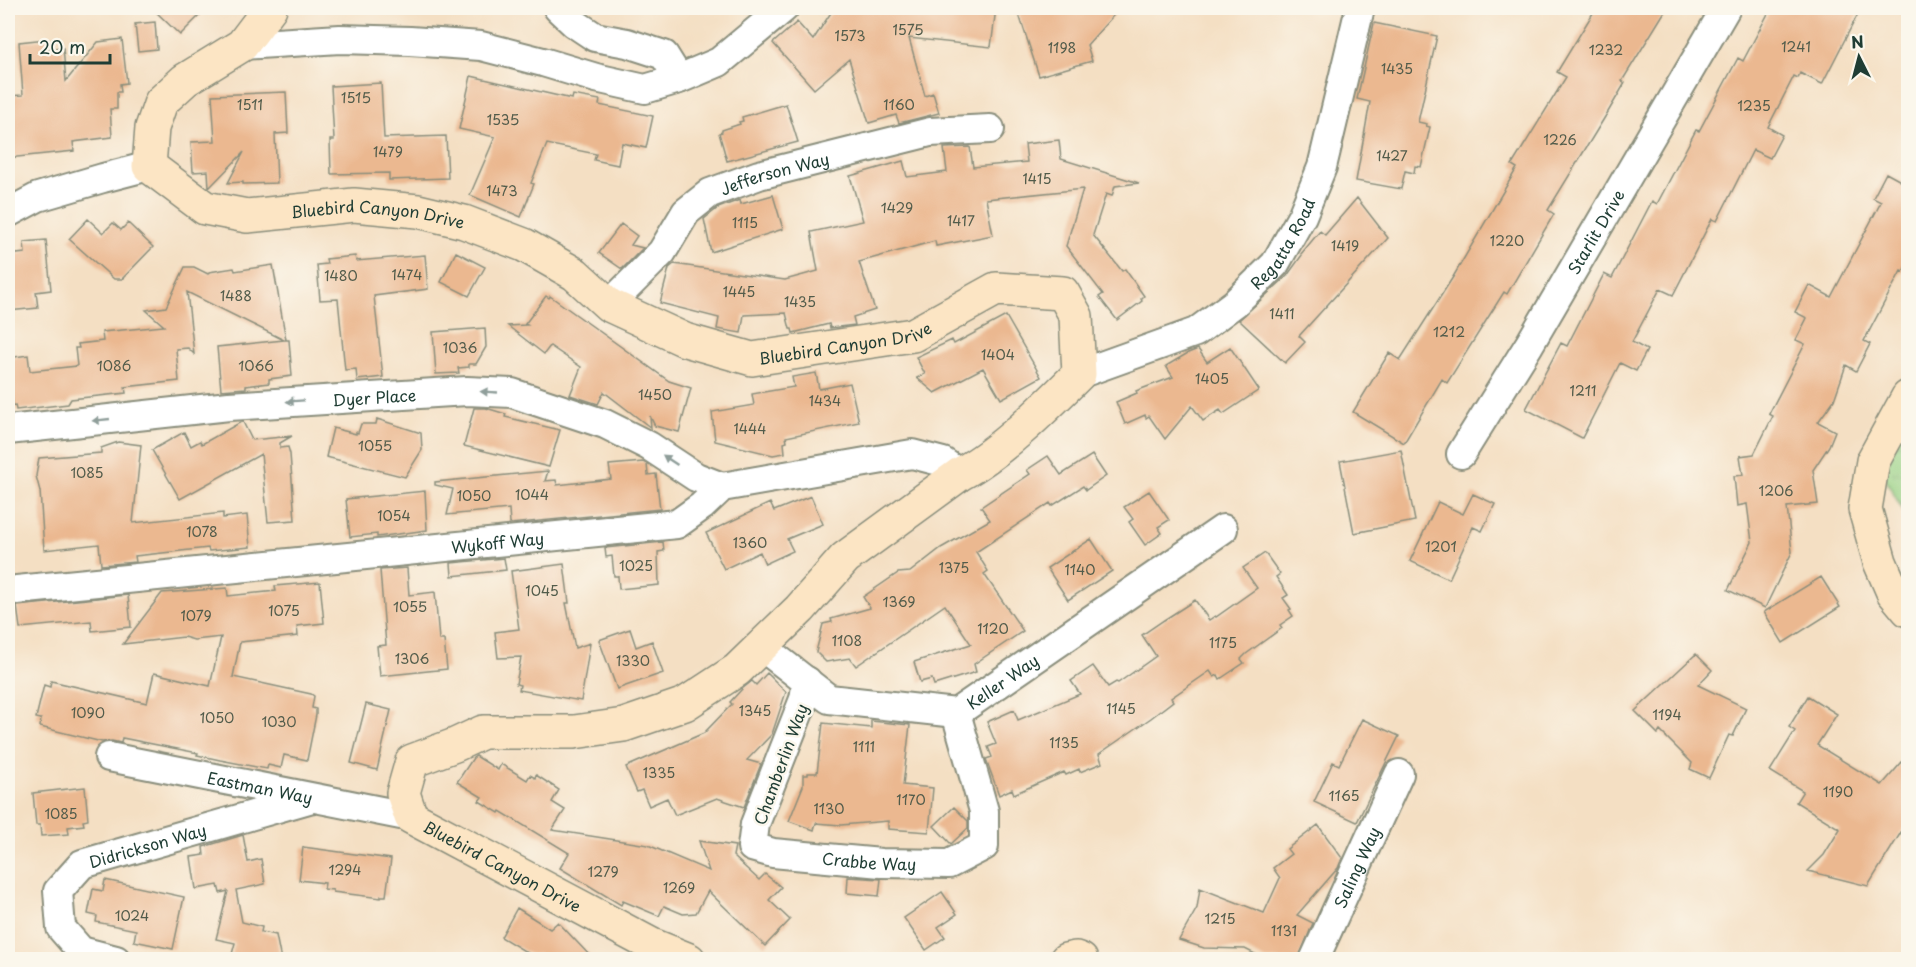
<svg xmlns="http://www.w3.org/2000/svg" width="1916" height="967" viewBox="0 0 1916 967" font-family="'Playpen Sans',sans-serif">
  <defs>
    <pattern id="grass-tufts" width="24" height="20" patternUnits="userSpaceOnUse" patternTransform="scale(1.5)"><rect width="24" height="20" fill="#97d083"/><path d="M3 7l-1-3M5 7V3M7 7l1-3M15 17l-1-3M17 17v-4M19 17l1-3" fill="none" stroke="#7baa6c"/></pattern>
  </defs>
  <rect width="100%" height="100%" fill="#fbf7ec"/>
  <filter id="ink" filterUnits="userSpaceOnUse"><feTurbulence type="fractalNoise" baseFrequency=".0167" numOctaves="2"/><feDisplacementMap in="SourceGraphic" scale="12" xChannelSelector="R" yChannelSelector="G"/><feConvolveMatrix kernelMatrix="1 2 1 2 8 2 1 2 1" color-interpolation-filters="sRGB"/></filter>
  <filter id="wash" filterUnits="userSpaceOnUse"><feTurbulence type="fractalNoise" baseFrequency=".008" numOctaves="4" result="noise"/><feDisplacementMap in="SourceGraphic" scale="24" xChannelSelector="R" yChannelSelector="G"/><feGaussianBlur stdDeviation="1.35" result="paint"/><feColorMatrix in="noise" values="0 0 0 0 0 0 0 0 0 0 0 0 0 0 0 0 0 1.4 0 .05"/><feComposite in="paint" operator="in"/></filter>
  <g filter="url(#wash)">
    <rect width="100%" height="100%" fill="#f4dfc3"/>
    <path fill="url(#grass-tufts)" stroke="#5b865c" stroke-width="1.5" d="M1908,410V519L1879,468Z"/>
    <g id="blocks">
      <path fill="#ebb890" d="M152,8H207L180,35Z
        M834,8H996L991,47L909,38L925,96L933,93L939,113L899,123L896,115L869,123L849,59L814,89L773,43L797,22L813,40Z
        M1017,8H1120L1087,45L1092,61L1039,76Z
        M1596,8H1667L1622,81L1625,83L1608,112L1548,210L1554,214L1507,294L1504,292L1447,383L1442,379L1404,443L1353,412L1389,353L1400,360L1453,277L1517,168L1512,165L1566,77L1557,72Z
        M1771,8H1861L1822,84L1800,73L1798,78L1794,76L1768,127L1782,135L1770,158L1753,150L1717,221L1712,219L1673,295L1660,289L1632,342L1647,350L1636,371L1620,363L1582,438L1526,409L1561,343L1567,346L1604,274L1612,278L1652,201L1657,204L1696,130L1699,131L1738,58L1743,61Z
        M155,22L157,49L138,51L135,24Z
        M1374,23L1437,36L1418,122L1427,124L1426,126L1430,127L1421,167L1415,166L1414,173L1405,171L1401,189L1356,181L1370,102L1357,99Z
        M46,39L47,49L63,48L66,81L98,42L122,39L127,83L120,84L121,92H117V109H110L112,137L73,142L74,151L8,158V96L23,95L19,42Z
        M471,76L572,99L573,95L600,100L599,105L653,116L646,148L622,143L618,165L594,160L596,154L547,144L531,183L534,184L521,217L470,195L495,137L459,129Z
        M381,83L384,138L446,136L448,178L389,180V173L331,174L330,140H334L331,86Z
        M286,92L288,133L275,134L277,183L243,184V182L228,183L244,152L209,188L208,171L193,172L191,142L215,141L212,95Z
        M786,104L798,142L727,161L719,133L722,132V130L740,124L739,122L743,121L742,117Z
        M1059,140L1061,159L1139,183L1115,186L1112,196L1106,194L1093,235L1122,271L1125,269L1144,296L1141,299L1142,301L1117,320L1099,297L1103,294L1066,246L1083,189L986,199L993,235L936,246L935,241L859,262L875,310L853,317L855,325L830,328L829,324L793,333L792,329H790L786,313L744,315L741,333L717,329L719,318L660,303L669,268L674,264L785,280L818,271L811,232L863,221L850,176L903,161L907,177L947,172L944,148L970,147L973,167L1027,162L1025,144Z
        M1886,173L1908,185V261L1903,272L1901,271L1864,341L1870,344L1856,371L1846,365L1834,400L1818,422L1835,431L1829,446L1813,470L1818,504L1787,507L1792,552L1765,608L1728,590L1752,542L1747,504L1737,506L1734,476L1743,475L1740,456L1754,454L1773,416L1769,414L1805,344L1796,340L1807,318L1795,312L1809,285L1831,297L1881,202L1873,198Z
        M773,195L783,229L711,252L704,219L718,208L737,201L740,200L741,204Z
        M1357,198L1388,238L1299,336L1305,342L1285,363L1239,320L1287,276L1302,255L1301,254L1320,231L1325,235Z
        M88,219L103,233L113,223L121,230L128,223L153,247L122,279H114L69,239Z
        M621,224L637,236L631,245L643,248L622,269L599,253Z
        M46,240L51,290L36,292L38,308L8,311V255L25,253L24,242Z
        M456,252L485,267L469,296L441,282Z
        M425,255L428,289L374,296L383,377L357,380L356,369L345,370L338,299L320,300L317,265L327,264L326,259L355,256L356,261Z
        M273,265L286,340H289L292,376L269,379V383L246,386V388L221,390L217,347L284,340L187,292L194,354L188,348L176,349L179,381L125,387L126,393L71,399L68,404L16,410L15,405L13,406L8,358L28,355L30,371L77,366L75,348H79L78,344L103,341L102,332L164,326L146,310L166,307L185,267H194L208,274L209,272L234,268L235,271Z
        M546,296L549,298L550,296L669,381L691,388L679,432L655,426L650,416L651,428L604,392L598,404L570,395L581,367L550,346L544,354L508,326L527,325L525,324Z
        M1006,316L1041,377L1001,399L983,368L935,393L917,378L925,374L916,357L952,340L954,344Z
        M485,328L486,347L476,364H469V367L458,368L459,373L436,374L433,332Z
        M1230,347L1259,390L1223,414L1220,410L1203,421L1192,406L1165,439L1149,416L1146,418L1145,415L1125,424L1116,402L1137,393L1136,391L1173,377L1166,366L1188,353L1198,349L1207,362Z
        M816,373L819,389L850,383L859,422L786,437L787,442L784,443L785,453L773,455L715,441L712,412L754,405L752,394L794,387L792,377Z
        M474,408H486L506,414L505,417L560,430L549,467L464,446Z
        M377,419L421,433L422,450L405,477L326,457L333,428L356,434V432L358,433L361,424H376Z
        M241,422H243L252,440L292,436L280,443V448L288,447L290,454L295,520L268,522L261,454L180,499L152,450L184,432L191,446L200,441L202,444Z
        M118,442L141,445L133,523L223,513V518L247,515L250,547L209,551L208,548L135,556L136,562L101,565L99,544L44,550L40,491L36,476L39,458L101,453V448Z
        M1401,450L1415,521L1354,533L1340,461Z
        M1092,455L1106,476L1086,490L1083,486L1052,506L1050,503L976,552L988,571L984,574L1023,631L974,664L976,672L934,685L932,679L920,682L914,662L971,644L945,605L856,666L850,658L826,662L816,652L823,624L832,622L831,619L870,608L863,597L898,573L910,572L941,548L990,520L981,507L1030,474L1027,470L1048,456L1061,475Z
        M643,462L647,464L648,475L656,474L660,509L510,524L509,509L447,515L453,489L435,485V482L548,471L545,481L556,480L557,485L611,479L609,465Z
        M425,491L427,530L377,537V534L350,537L346,499Z
        M1149,491L1169,520L1158,527L1162,533L1145,545L1129,522L1133,519L1124,507Z
        M1473,494L1495,504L1482,531L1473,527L1449,579L1410,561L1438,502L1463,514Z
        M811,496L823,524L787,539L793,551L765,564L760,552L724,569L706,533L770,503L774,511Z
        M1091,539L1112,571L1068,600L1047,568Z
        M663,542L664,551L658,552L659,585L619,589L618,576H614L612,556L606,557L605,548Z
        M1265,553L1280,574L1276,577L1288,595L1283,598L1291,609L1289,610L1293,616L1280,625L1282,628L1246,654L1241,659L1244,663L1220,679L1218,675L1214,677L1210,671L1171,698L1173,701L1151,718L1099,754L1102,763L1080,772L1079,769L1066,775L1064,772L1014,794L1012,789L999,795L986,759L992,757L988,747L996,744L987,722L1014,710L1018,720L1080,694L1071,681L1093,666L1108,687L1116,682L1118,683L1156,656L1142,635L1164,620L1195,600L1209,620L1215,616L1216,617L1257,588L1243,568Z
        M504,558L506,570L452,576L451,563Z
        M564,564L569,603H566L575,648L590,643L581,701L519,690L520,685L516,684L521,657L498,658L495,632L519,629L511,571Z
        M407,568L409,595L435,592L439,640H444L447,669L380,676L377,646L386,645L380,570Z
        M1821,577L1840,607L1783,643L1764,612Z
        M320,582L324,623L297,626L298,636L240,642L233,677L311,694L314,696L312,708L316,709V715L307,760L284,755L281,768L268,765L267,769L220,760L197,755L198,753L122,738L121,743L112,741L102,742L40,727L41,719L36,718L44,685L50,687L51,681L147,703L154,673L210,686L221,637L194,640L184,637L123,644L162,593L227,588L228,596L276,591L275,586Z
        M128,595L131,627L92,631L91,621L20,628L17,606Z
        M630,629L636,647L652,641L663,673L617,689L599,640Z
        M1696,654L1712,670L1698,685L1746,708L1733,736L1729,735L1709,778L1690,769L1692,763L1660,731L1658,734L1635,711Z
        M767,673L786,692L772,734L747,760L761,764L744,807L717,798L675,815L667,798L649,806L642,790L637,792L626,767L704,733L732,704L730,702L742,689L752,681L756,685Z
        M1808,696L1837,714L1817,745L1882,785L1908,755V821L1868,886L1808,871L1824,855L1840,829L1796,802L1803,791L1770,771L1795,731L1789,727Z
        M366,704L391,710L377,770L351,763Z
        M1362,719L1399,736L1357,822L1314,802L1333,762L1339,765Z
        M871,721L910,725L903,785L933,788L929,832L888,829V821L841,825L816,823L814,830L789,821L803,786V775H808V773H817L823,723L871,728Z
        M476,756L498,770L501,764L527,780L530,775L535,778L536,775L559,790L552,802L565,810L552,830L648,845L709,871L699,841L735,846L733,856L759,880L765,874L781,887L769,900L790,920L765,946L708,891L696,913L683,914L664,906L659,916L623,901L621,905L560,868L569,853L500,811L499,813L479,801L482,797L457,782L473,758Z
        M85,787L88,820L83,821L84,825L68,827L69,834L41,836L40,825H36L33,793Z
        M954,807L968,821V828L951,844L934,826Z
        M1318,825L1342,858L1338,868L1297,915L1313,923L1298,960H1267L1245,949L1204,948L1179,940L1197,908L1200,888L1264,913L1280,878L1273,868L1291,854L1287,849Z
        M243,835L248,862L261,859L265,884L236,890L242,922L262,927L261,932L276,935L281,960H252L232,954L235,943L216,939L228,891L220,893L218,885L196,889L191,857L204,855L203,847Z
        M303,847L391,859L386,896H381V898L333,892V890L324,889L325,883L299,880Z
        M848,877L881,879L879,896L847,893Z
        M105,880L184,897L173,949L134,941L136,930L96,922L97,916L88,914L93,889L103,891Z
        M942,892L957,914L938,927L945,937L926,950L904,918Z
        M517,908L550,929L558,922L594,960H544L539,954L531,955L501,937Z"/>
    </g>
  </g>
  <g filter="url(#ink)">
    <use href="#blocks" fill-opacity="0" stroke="#8a8e7c" stroke-width="1.5"/>
    <g fill="none" stroke-linecap="round" stroke-linejoin="round">
      <g stroke="#8a8e7c" stroke-width="32">
        <g id="street">
          <path d="M558,8L574,23L595,37L627,43L664,55L679,79"/>
          <path d="M242,45L340,39L410,41L481,46L543,62L596,78L645,89L679,79L719,62L784,8"/>
          <path d="M8,213L38,197L103,178L149,166"/>
          <path id="s1" d="M609,305L662,252L686,212L710,193L759,175L930,132L990,129"/>
          <path id="s2" d="M1079,374L1196,332L1235,303L1275,264L1302,216L1322,167L1360,8"/>
          <path id="s3" d="M8,430L229,406L467,391L512,393L605,424L649,446L696,477L722,487"/>
          <path id="s4" d="M1461,454L1529,345L1726,8"/>
          <path id="s5" d="M17,590L677,524L702,506L722,487L912,454L943,462L960,474"/>
          <path id="s6" d="M761,646L829,699L956,713L1223,529"/>
          <path id="s7" d="M807,681L804,699L755,824L752,847L773,853L881,863L949,864L984,846V811L956,713"/>
          <path id="s8" d="M109,757L411,817"/>
          <path id="s9" d="M116,960L81,951L61,928L58,891L82,864L312,798"/>
          <path id="s10" d="M1314,960L1399,774"/>
        </g>
      </g>
      <g stroke="#8a8e7c" stroke-width="36">
        <g id="secondary">
          <path id="s11" d="M270,8L242,45L185,80L161,102L152,128L149,166L205,208L247,216L354,205L418,211L464,222L524,245L575,274L609,305L685,340L752,359L913,335L996,289L1063,293L1076,316L1079,374C1046,407 1001,452 960,474L845,558L800,609L737,670L685,704L624,725L574,732H483L455,745L412,761L403,793L411,817L652,945L689,960"/>
          <path d="M1908,397L1873,461L1865,509L1880,562L1893,592L1908,610"/>
          <path d="M1066,960L1076,958L1081,960"/>
        </g>
      </g>
      <use href="#street" stroke="#fff" stroke-width="28"/>
      <use href="#secondary" stroke="#fce5c4" stroke-width="33"/>
    </g>
    <defs><path id="oneway-solid" d="M-6-.8H1V-3.2L6.5 0L1 3.2V.8H-6Z" transform="scale(1.5)"/></defs>
    <g fill="#8f9e9a">
      <use href="#oneway-solid" transform="translate(489 392) rotate(-177)"/>
      <use href="#oneway-solid" transform="translate(295 401) rotate(176)"/>
      <use href="#oneway-solid" transform="translate(101 420) rotate(174)"/>
      <use href="#oneway-solid" transform="translate(670 460) rotate(-146)"/>
    </g>
  </g>
  <g text-anchor="middle" dominant-baseline="central" stroke-width="5" stroke-linejoin="round" paint-order="stroke">
    <g font-size="14" fill="#525c4b">
      <text x="908" y="29">1575</text>
      <text x="850" y="35">1573</text>
      <text x="1796" y="46">1241</text>
      <text x="1062" y="47">1198</text>
      <text x="1606" y="49">1232</text>
      <text x="1397" y="68">1435</text>
      <text x="356" y="97">1515</text>
      <text x="250" y="104">1511</text>
      <text x="899" y="104">1160</text>
      <text x="1754" y="105">1235</text>
      <text x="503" y="119">1535</text>
      <text x="1560" y="139">1226</text>
      <text x="388" y="151">1479</text>
      <text x="1392" y="155">1427</text>
      <text x="1037" y="178">1415</text>
      <text x="502" y="190">1473</text>
      <text x="897" y="207">1429</text>
      <text x="961" y="220">1417</text>
      <text x="745" y="222">1115</text>
      <text x="1507" y="240">1220</text>
      <text x="1345" y="245">1419</text>
      <text x="407" y="274">1474</text>
      <text x="341" y="275">1480</text>
      <text x="739" y="291">1445</text>
      <text x="236" y="295">1488</text>
      <text x="800" y="301">1435</text>
      <text x="1282" y="313">1411</text>
      <text x="1449" y="331">1212</text>
      <text x="460" y="347">1036</text>
      <text x="998" y="354">1404</text>
      <text x="114" y="365">1086</text>
      <text x="256" y="365">1066</text>
      <text x="1212" y="378">1405</text>
      <text x="1583" y="390">1211</text>
      <text x="655" y="394">1450</text>
      <text x="825" y="400">1434</text>
      <text x="750" y="428">1444</text>
      <text x="375" y="445">1055</text>
      <text x="87" y="472">1085</text>
      <text x="1776" y="490">1206</text>
      <text x="532" y="494">1044</text>
      <text x="474" y="495">1050</text>
      <text x="394" y="515">1054</text>
      <text x="202" y="531">1078</text>
      <text x="750" y="542">1360</text>
      <text x="1441" y="546">1201</text>
      <text x="636" y="565">1025</text>
      <text x="954" y="567">1375</text>
      <text x="1080" y="569">1140</text>
      <text x="542" y="590">1045</text>
      <text x="899" y="601">1369</text>
      <text x="410" y="606">1055</text>
      <text x="284" y="610">1075</text>
      <text x="196" y="615">1079</text>
      <text x="993" y="628">1120</text>
      <text x="847" y="640">1108</text>
      <text x="1223" y="642">1175</text>
      <text x="412" y="658">1306</text>
      <text x="633" y="660">1330</text>
      <text x="1121" y="708">1145</text>
      <text x="755" y="710">1345</text>
      <text x="88" y="712">1090</text>
      <text x="1667" y="714">1194</text>
      <text x="217" y="717">1050</text>
      <text x="279" y="721">1030</text>
      <text x="1064" y="742">1135</text>
      <text x="864" y="746">1111</text>
      <text x="659" y="772">1335</text>
      <text x="1838" y="791">1190</text>
      <text x="1344" y="795">1165</text>
      <text x="911" y="799">1170</text>
      <text x="829" y="808">1130</text>
      <text x="61" y="813">1085</text>
      <text x="345" y="869">1294</text>
      <text x="603" y="871">1279</text>
      <text x="679" y="887">1269</text>
      <text x="132" y="915">1024</text>
      <text x="1220" y="918">1215</text>
      <text x="1284" y="930">1131</text>
    </g>
    <g font-size="16" fill="#1f3d34" stroke="#fbf7ec">
      <text stroke="none"><textPath href="#s1" startOffset="220">Jefferson Way</textPath></text>
      <text stroke="none"><textPath href="#s11" startOffset="456">Bluebird Canyon Drive</textPath></text>
      <text stroke="none"><textPath href="#s4" startOffset="260">Starlit Drive</textPath></text>
      <text stroke="none"><textPath href="#s2" startOffset="250">Regatta Road</textPath></text>
      <text stroke="none"><textPath href="#s11" startOffset="960">Bluebird Canyon Drive</textPath></text>
      <text stroke="none"><textPath href="#s3" startOffset="368">Dyer Place</textPath></text>
      <text stroke="none"><textPath href="#s5" startOffset="483">Wykoff Way</textPath></text>
      <text stroke="none"><textPath href="#s6" startOffset="270">Keller Way</textPath></text>
      <text transform="translate(780 764) rotate(-70)">Chamberlin Way</text>
      <text stroke="none"><textPath href="#s8" startOffset="154">Eastman Way</textPath></text>
      <text stroke="none"><textPath href="#s9" startOffset="208">Didrickson Way</textPath></text>
      <text stroke="none"><textPath href="#s7" startOffset="294">Crabbe Way</textPath></text>
      <text stroke="none"><textPath href="#s11" startOffset="2236">Bluebird Canyon Drive</textPath></text>
      <text stroke="none"><textPath href="#s10" startOffset="102">Saling Way</textPath></text>
    </g>
  </g>
  <rect width="1916" height="967" fill="none" stroke="#fbf7ec" stroke-width="30"/>
  <g transform="translate(1859 57) rotate(354)" stroke="#fbf7ec" stroke-width="4.5" paint-order="stroke">
  <path d="M0-4.5L10 22L0 15L-10 22Z" fill="#1f3d34"/>
  <text y="-9" font-size="16" font-weight="bold" text-anchor="middle" fill="#1f3d34">N</text>
  </g>
  <path d="M30 54v9h80v-9" fill="none" stroke="#1f3d34" stroke-width="3"/>
  <text x="39" y="54" font-size="18" fill="#1f3d34" stroke="#fbf7ec" stroke-width="4.5" paint-order="stroke">20 m</text>
</svg>
